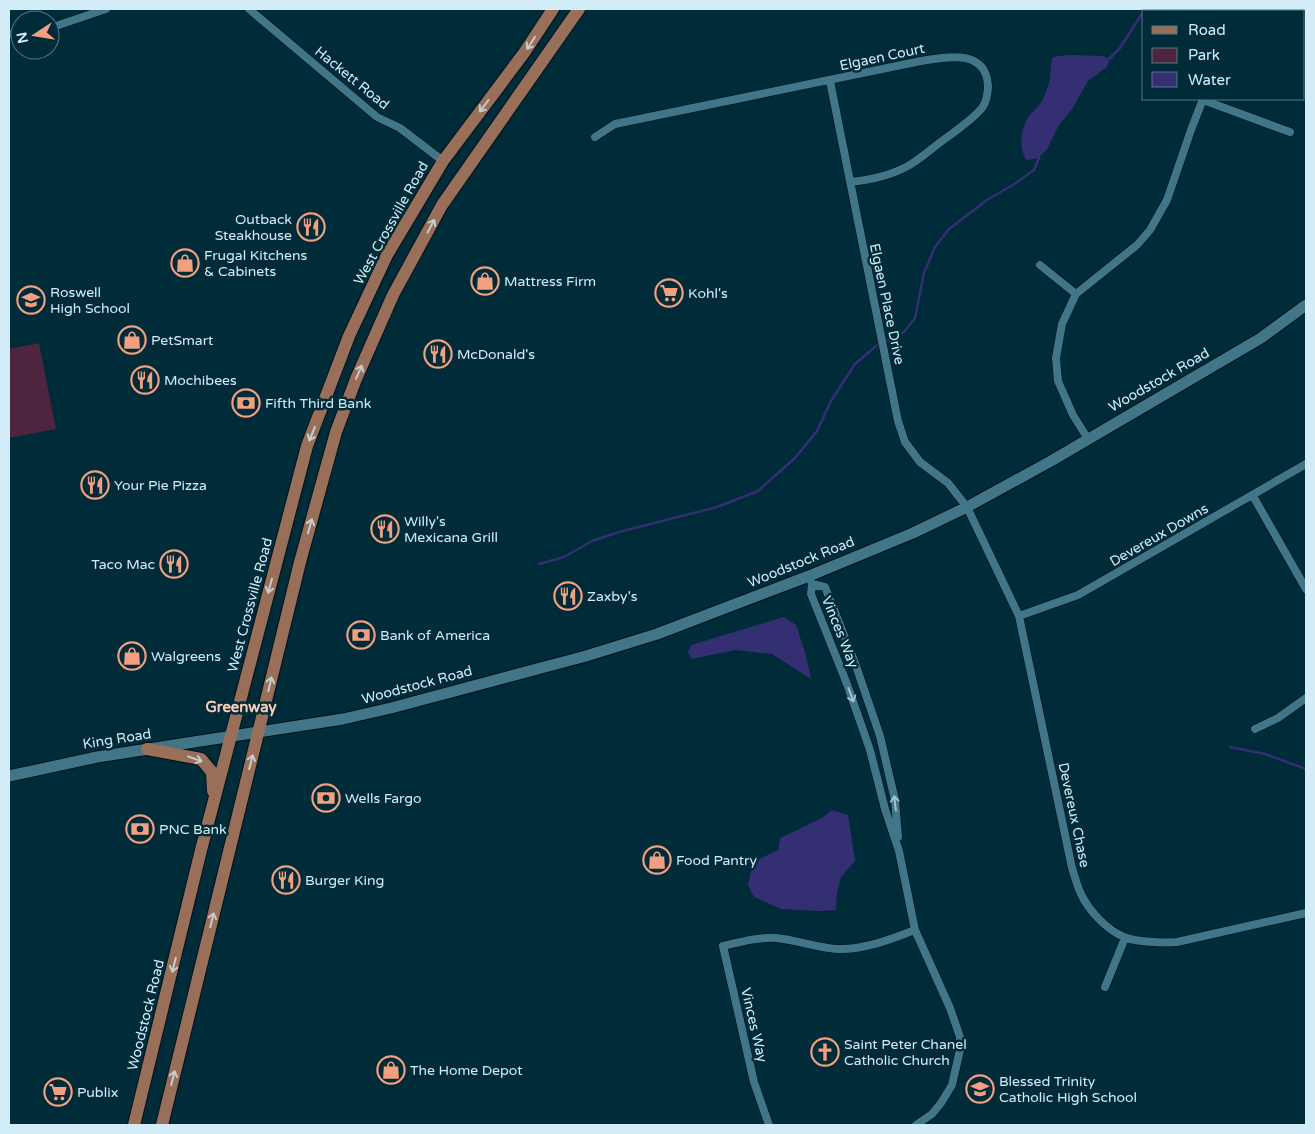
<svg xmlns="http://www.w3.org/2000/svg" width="1315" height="1134" viewBox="0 0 1315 1134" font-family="'Varela Round',sans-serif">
  <rect width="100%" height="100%" fill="#002b38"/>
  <path fill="#4e253f" d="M39,343L56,429L9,438V349Z"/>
  <path fill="#342e72" d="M1071,55L1103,56L1109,59L1107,67L1088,81L1072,109L1059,125L1047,149L1039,158L1027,160C1018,150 1021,131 1027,119C1030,113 1037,109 1040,104C1043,100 1045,94 1047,89C1051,79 1050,69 1052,58L1058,56Z
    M784,617L796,625L805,652L811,679L772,654L735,650L692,659L688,653L691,645Z
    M832,810L848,815L855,861L841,877L837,892L836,910L820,911L781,909L754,897L748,885L753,862L778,850L780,838L822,818Z"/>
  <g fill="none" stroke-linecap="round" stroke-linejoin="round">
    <path stroke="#342e72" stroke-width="2.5" d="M1109,59L1120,48L1145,9
      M539,564L564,557L592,541L619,532L717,507L758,491L795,458L817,431L831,401L855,364L876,346L904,332L915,318L924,273L935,247L949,229L987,200L1016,183L1034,170L1039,158
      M1230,747L1265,754L1306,769"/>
    <g stroke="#00121b" stroke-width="9">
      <path id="street" d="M249,9L377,117L400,128L443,161
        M50,28L106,9
        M9,34L20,33
        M830,81L898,421L905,442L920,462L948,483L967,507L1019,616L1072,868C1075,877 1077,886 1081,894C1089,911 1107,930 1124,937C1135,942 1165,943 1177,942L1306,913
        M1203,100L1290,132
        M595,137L615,124L921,61C946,57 986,48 988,86C988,93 986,103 982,108C972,120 958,129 946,138C933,147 920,160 906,167C889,176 869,180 851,182
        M1040,265L1076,294
        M1088,439L1073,415L1058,381L1056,358L1062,324L1076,294L1137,245L1150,230L1167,200L1191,130L1203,99
        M1253,496L1306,589
        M809,576L812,584L811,594L847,684L870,750L885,809L899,851L915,930L950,1008L960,1037V1050L952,1085L941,1103L932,1114L916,1125
        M812,584L825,587L855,663L880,736L895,800L898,837
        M1019,616L1078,595L1306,464
        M1255,729L1278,718L1306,698
        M1105,987L1125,938
        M769,1125L754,1082L723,946C740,942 758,937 776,938C797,940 817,948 837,949C865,950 890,939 915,930"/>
    </g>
    <g stroke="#00121b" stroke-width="13">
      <path id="secondary" d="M9,776L97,757L343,719L391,708L586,656L657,634L809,576L913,533L967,507L1051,461L1261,338L1306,305"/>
    </g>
    <g stroke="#00121b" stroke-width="14">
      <path id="primary" d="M147,749L201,759L212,772L213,791
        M134,1125L201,850L307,446L349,336L387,255L443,161L524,53L553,9
        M162,1125L300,562L336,432L356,379L393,295L442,205L579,9"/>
    </g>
    <use href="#street" stroke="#417688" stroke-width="8"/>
    <use href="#secondary" stroke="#417688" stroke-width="11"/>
    <use href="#primary" stroke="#9a6f5a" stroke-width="12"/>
  </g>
  <defs><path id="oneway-shaft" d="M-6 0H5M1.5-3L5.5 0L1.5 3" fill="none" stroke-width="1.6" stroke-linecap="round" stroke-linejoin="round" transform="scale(1.25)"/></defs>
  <g stroke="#c4ced0">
    <use href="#oneway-shaft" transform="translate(531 43) rotate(123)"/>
    <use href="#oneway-shaft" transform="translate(484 106) rotate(127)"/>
    <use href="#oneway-shaft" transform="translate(431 226) rotate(-62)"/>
    <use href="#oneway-shaft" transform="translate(359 372) rotate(-66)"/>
    <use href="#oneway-shaft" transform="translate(312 434) rotate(112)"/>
    <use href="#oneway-shaft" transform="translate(310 526) rotate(-74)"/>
    <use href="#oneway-shaft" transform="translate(270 586) rotate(105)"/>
    <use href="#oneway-shaft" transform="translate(270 684) rotate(-77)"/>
    <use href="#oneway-shaft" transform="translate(195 759) rotate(20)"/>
    <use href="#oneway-shaft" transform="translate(251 762) rotate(-76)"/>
    <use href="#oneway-shaft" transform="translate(212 920) rotate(-76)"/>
    <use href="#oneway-shaft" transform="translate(174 965) rotate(104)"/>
    <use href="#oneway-shaft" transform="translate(173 1078) rotate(-76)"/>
  </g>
  <g stroke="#9fc3d0">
    <use href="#oneway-shaft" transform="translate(851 695) rotate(70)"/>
    <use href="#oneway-shaft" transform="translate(895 803) rotate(-97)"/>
  </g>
  <defs>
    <g id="restaurant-ring" transform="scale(1.4375)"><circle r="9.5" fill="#002b38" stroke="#f2a07f" stroke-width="1.5"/><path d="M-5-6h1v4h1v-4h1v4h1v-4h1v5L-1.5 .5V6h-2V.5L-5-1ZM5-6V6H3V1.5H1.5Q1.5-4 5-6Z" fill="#f2a07f"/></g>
    <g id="shop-ring" transform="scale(1.4375)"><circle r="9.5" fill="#002b38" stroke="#f2a07f" stroke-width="1.5"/><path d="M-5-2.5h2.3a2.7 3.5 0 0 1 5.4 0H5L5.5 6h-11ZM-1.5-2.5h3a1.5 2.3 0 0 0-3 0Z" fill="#f2a07f"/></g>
    <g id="supermarket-ring" transform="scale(1.4375)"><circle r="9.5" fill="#002b38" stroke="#f2a07f" stroke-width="1.5"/><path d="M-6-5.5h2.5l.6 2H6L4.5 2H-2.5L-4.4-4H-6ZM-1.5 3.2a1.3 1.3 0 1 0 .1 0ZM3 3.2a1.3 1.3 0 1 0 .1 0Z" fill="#f2a07f"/></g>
    <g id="school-ring" transform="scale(1.4375)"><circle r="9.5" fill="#002b38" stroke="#f2a07f" stroke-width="1.5"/><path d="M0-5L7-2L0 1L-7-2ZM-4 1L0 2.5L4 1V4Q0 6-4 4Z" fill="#f2a07f"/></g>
    <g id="bank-ring" transform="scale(1.4375)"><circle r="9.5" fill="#002b38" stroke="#f2a07f" stroke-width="1.5"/><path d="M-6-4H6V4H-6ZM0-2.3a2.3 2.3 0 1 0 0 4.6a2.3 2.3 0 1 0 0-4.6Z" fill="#f2a07f"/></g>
    <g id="church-ring" transform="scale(1.4375)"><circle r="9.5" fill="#002b38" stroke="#f2a07f" stroke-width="1.5"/><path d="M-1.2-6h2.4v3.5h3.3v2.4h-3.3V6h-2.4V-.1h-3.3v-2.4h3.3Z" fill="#f2a07f"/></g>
  </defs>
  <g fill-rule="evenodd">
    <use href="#restaurant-ring" x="311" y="227"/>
    <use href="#shop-ring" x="185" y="263"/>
    <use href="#shop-ring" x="485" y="281"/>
    <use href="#supermarket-ring" x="669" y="293"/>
    <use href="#school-ring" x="31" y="300"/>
    <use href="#shop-ring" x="132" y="340"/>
    <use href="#restaurant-ring" x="438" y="354"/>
    <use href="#restaurant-ring" x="145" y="380"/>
    <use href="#bank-ring" x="246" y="403"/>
    <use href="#restaurant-ring" x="95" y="485"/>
    <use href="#restaurant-ring" x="385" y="529"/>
    <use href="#restaurant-ring" x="174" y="564"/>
    <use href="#restaurant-ring" x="568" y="596"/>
    <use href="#bank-ring" x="361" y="635"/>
    <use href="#shop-ring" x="132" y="656"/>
    <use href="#bank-ring" x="326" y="798"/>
    <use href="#bank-ring" x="140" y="829"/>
    <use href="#shop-ring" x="657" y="860"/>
    <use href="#restaurant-ring" x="286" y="880"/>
    <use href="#church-ring" x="825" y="1052"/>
    <use href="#shop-ring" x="391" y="1070"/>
    <use href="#school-ring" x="980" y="1089"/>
    <use href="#supermarket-ring" x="58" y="1092"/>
  </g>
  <g text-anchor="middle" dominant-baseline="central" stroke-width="5" stroke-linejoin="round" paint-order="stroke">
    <g font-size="14" fill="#d2edf7" stroke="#002b38">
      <text transform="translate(882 57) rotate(-12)">Elgaen Court</text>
      <text transform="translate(352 78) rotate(39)">Hackett Road</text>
      <text transform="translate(391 223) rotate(-61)">West Crossville Road</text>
      <text transform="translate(887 304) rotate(78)">Elgaen Place Drive</text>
      <text transform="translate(1159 380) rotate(-30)">Woodstock Road</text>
      <text transform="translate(1159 535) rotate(-30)">Devereux Downs</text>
      <text transform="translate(801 562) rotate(-22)">Woodstock Road</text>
      <text transform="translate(250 605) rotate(-75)">West Crossville Road</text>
      <text transform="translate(840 632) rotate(68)">Vinces Way</text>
      <text transform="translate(417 685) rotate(-15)">Woodstock Road</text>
      <text transform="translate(117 739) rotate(-9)">King Road</text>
      <text transform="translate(1074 815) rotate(78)">Devereux Chase</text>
      <text transform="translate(146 1015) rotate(-76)">Woodstock Road</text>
      <text transform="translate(754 1025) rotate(77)">Vinces Way</text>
    </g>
    <g font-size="14" fill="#d2edf7" stroke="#002b38" text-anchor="start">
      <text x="292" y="219" text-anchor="end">Outback<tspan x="292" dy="16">Steakhouse</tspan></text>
      <text x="204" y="255">Frugal Kitchens<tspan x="204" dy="16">&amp; Cabinets</tspan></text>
      <text x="504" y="281">Mattress Firm</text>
      <text x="50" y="292">Roswell<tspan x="50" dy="16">High School</tspan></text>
      <text x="688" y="293">Kohl's</text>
      <text x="151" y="340">PetSmart</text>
      <text x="457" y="354">McDonald's</text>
      <text x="164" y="380">Mochibees</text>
      <text x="265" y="403">Fifth Third Bank</text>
      <text x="114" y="485">Your Pie Pizza</text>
      <text x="404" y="521">Willy's<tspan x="404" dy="16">Mexicana Grill</tspan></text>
      <text x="155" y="564" text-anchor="end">Taco Mac</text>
      <text x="587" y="596">Zaxby's</text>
      <text x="380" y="635">Bank of America</text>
      <text x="151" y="656">Walgreens</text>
      <text x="345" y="798">Wells Fargo</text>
      <text x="159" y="829">PNC Bank</text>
      <text x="676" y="860">Food Pantry</text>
      <text x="305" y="880">Burger King</text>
      <text x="844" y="1044">Saint Peter Chanel<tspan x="844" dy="16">Catholic Church</tspan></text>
      <text x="410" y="1070">The Home Depot</text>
      <text x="999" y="1081">Blessed Trinity<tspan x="999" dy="16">Catholic High School</tspan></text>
      <text x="77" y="1092">Publix</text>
    </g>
    <g font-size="15" font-weight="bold" fill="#fecebb" stroke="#002b38">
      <text x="241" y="707">Greenway</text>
    </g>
  </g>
  <rect width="1315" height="1134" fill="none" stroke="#d2edf7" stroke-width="20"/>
  <rect x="1142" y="10" width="162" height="90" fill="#002b38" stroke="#547984"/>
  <rect x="1152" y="26" width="25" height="8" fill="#9a6f5a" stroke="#547984"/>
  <text x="1188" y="35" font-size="15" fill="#d2edf7">Road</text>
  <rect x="1152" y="48" width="25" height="15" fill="#4e253f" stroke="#547984"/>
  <text x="1188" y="60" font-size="15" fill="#d2edf7">Park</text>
  <rect x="1152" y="72" width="25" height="15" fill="#342e72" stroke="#547984"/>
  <text x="1188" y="85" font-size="15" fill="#d2edf7">Water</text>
  <g transform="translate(35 35) rotate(258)"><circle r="24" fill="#002b38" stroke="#547984"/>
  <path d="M0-4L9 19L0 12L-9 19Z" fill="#f2a07f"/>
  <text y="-8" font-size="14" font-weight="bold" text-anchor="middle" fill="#d2edf7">N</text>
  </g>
</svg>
